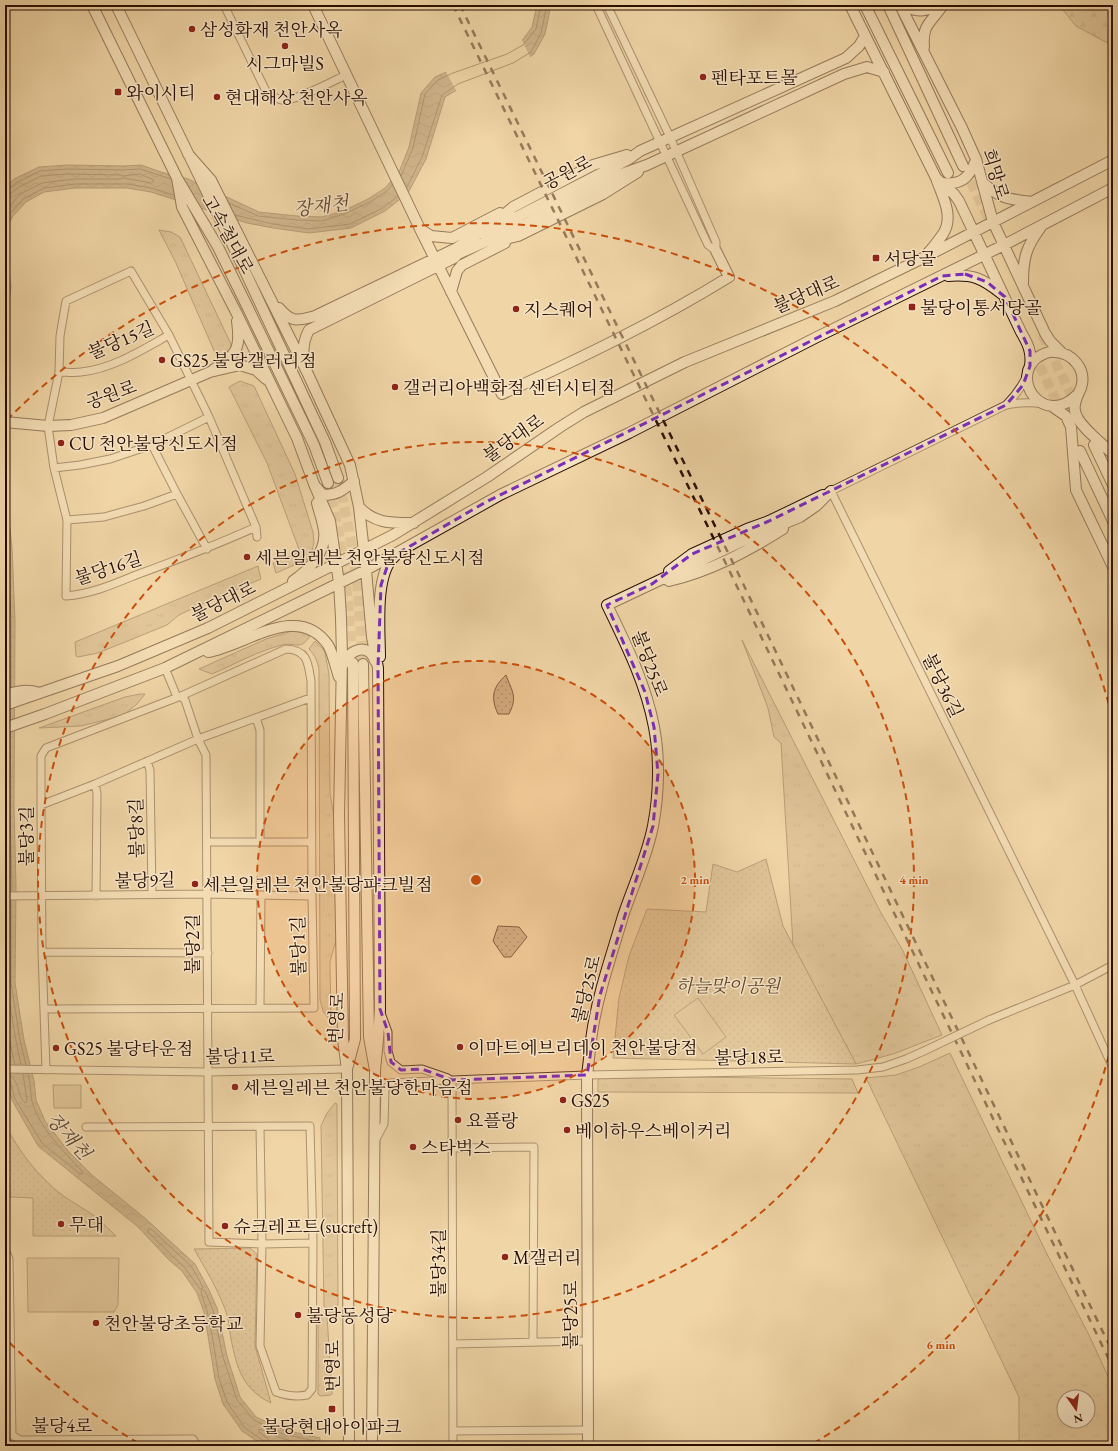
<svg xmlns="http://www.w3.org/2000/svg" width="1118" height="1451" viewBox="0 0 1118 1451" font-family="'EB Garamond','Noto Serif KR',serif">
  <defs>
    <pattern id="grass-tufts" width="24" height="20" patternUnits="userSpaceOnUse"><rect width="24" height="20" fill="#ceb38a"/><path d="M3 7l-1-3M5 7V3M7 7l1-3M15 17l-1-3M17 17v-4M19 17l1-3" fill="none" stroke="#b19975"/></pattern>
    <pattern id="forest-firs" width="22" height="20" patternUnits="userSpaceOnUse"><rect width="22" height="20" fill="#ceb38a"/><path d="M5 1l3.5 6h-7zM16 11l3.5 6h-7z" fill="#b19975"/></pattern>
    <pattern id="park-dots" width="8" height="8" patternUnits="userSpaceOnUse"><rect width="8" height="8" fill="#ceb38a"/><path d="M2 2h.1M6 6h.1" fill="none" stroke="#b19975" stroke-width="1.8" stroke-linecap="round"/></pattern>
    <pattern id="water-waves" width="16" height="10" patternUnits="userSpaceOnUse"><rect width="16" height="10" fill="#ac916e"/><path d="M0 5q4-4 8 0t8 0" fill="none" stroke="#8c7558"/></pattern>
  </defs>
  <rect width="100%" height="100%" fill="#f0d5a6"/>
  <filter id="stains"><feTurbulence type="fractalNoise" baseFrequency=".005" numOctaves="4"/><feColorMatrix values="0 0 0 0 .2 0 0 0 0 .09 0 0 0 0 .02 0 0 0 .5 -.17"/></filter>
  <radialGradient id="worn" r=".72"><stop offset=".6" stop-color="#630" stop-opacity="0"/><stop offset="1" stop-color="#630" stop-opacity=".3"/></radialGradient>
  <path fill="url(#grass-tufts)" stroke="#7c6045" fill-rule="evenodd" d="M159,230L171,232L180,237L231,344C230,353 226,356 218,360L176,263Z
    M240,381L254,386L295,474L313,532L314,543L310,558L276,573L273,563L300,552L267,463L229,387Z
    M258,566L261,579L187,611L179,615L167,625L98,653L78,657L76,656L75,642Z
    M292,631L300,632L310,636C300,651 296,642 282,645C258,651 235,664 212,674L199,669L266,639Z
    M742,640L880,911L903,951L942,1035L893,1054L856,1064L793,945L781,743L774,737L768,708Z
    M315,641L323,649L325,653L329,674L330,793L334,817L336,940L330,962L331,1022L323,1011L320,1000L319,671C318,662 315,655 309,649Z
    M140,694H145L137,704L126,713L117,717L81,726L39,728L125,697Z
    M950,1053L1046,1252L1089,1335L1113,1387V1446H1019V1397L866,1078L896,1075L919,1067ZM1064,1397H1088V1421H1064Z
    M603,1076L852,1079L858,1093L598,1092V1080Z
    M335,1103L337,1104L338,1305L334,1313H329L324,1306L321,1126L327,1113Z
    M320,1315L327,1316L332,1394L331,1395L320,1396L318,1394V1316Z"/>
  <path fill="url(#forest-firs)" stroke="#7c6045" d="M1059,5H1113V46L1076,26Z"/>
  <path fill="url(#park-dots)" stroke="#7c6045" d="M506,675C512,692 518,696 509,714H498C490,697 493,687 506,675Z
    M766,859L783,926L856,1064L613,1058L619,998L629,956L647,909L706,912L713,864L737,872Z
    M498,926L519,927L527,937L511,957H504L493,941Z
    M5,1124C19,1152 38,1176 62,1195C73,1203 85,1209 96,1217C103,1223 109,1230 116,1236H33V1198L10,1197L9,1168L5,1167Z
    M250,1248L257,1254L255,1346L271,1403C242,1389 237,1368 231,1339C229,1328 229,1319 225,1309C217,1288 205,1268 194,1249Z"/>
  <path fill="#ceb38a" stroke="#7c6045" d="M698,998L726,1037L703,1054L674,1015Z
    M53,1085H81V1108H54Z
    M27,1258H119L118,1305L114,1312H28Z"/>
  <path fill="url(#water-waves)" stroke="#785c42" d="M537,5H551L545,34L534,54L515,67L460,88L445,97L426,159L408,193L385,211L351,228L309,233L273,228L247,223L151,192L127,188H75L44,192L26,202L13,216L8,225L7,253L11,287L5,337V187L14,179L39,167L67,165L124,166L141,165L161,172L188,179L259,212L297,216L322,217L343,211L368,199L385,188L399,172L409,147L421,93L435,77L451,70L506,50L521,42L532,27Z
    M5,506L9,521L12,547L15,621L14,807L16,887L15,983L24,1040L34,1081L36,1100L45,1121L69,1152L92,1175L146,1219L195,1264L209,1290L217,1308L227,1356L240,1397L256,1417L284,1430L320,1438V1446H264L242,1431L223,1404L215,1379L208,1336L204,1312L197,1293L182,1271L169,1260L137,1226L38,1146L12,1100L6,1080L5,1068Z"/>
  <path fill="#f0d5a6" d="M521,38L531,59L516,69L457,92L445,70L505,48Z"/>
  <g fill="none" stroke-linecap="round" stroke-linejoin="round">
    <path stroke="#6a4f37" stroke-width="1" d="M401,176L413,148L425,94L438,80L453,73L507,54L523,45L536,29L541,5
      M407,187L422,157L442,95L458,84L513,63L531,52L541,33L547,5
      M5,190L9,189L16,183L40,171L67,169L123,170L140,169L171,179
      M5,195L10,194L19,187L41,176L67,174L121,175L123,176L140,174L154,180L152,183L123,178L121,179H75L42,183L20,194L5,212
      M229,203L258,216L297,220L322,221L344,214L370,202L387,191L392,185
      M235,215L273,224L308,229L350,224L383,208L398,196
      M5,223L10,214L23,199L44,188L75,184H128L151,188L174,195
      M5,268L7,287L5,310
      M5,524L8,547L11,621V687
      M5,606L6,689
      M10,733V807L12,891
      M5,826L7,891
      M6,900V983L16,1041L21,1065
      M11,900V983L20,1040L26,1065
      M5,1011L10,1042L15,1065
      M5,1074C20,1075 16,1095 25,1103L27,1101L23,1074
      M5,1079L10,1081L15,1099L42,1143L80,1174H82V1171C64,1152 39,1128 32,1101C30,1093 31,1083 28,1074
      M149,1229H151L191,1266L203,1287L202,1289H200L185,1268L148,1232Z
      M265,1446L264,1441L245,1428L227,1402L219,1378L212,1335L207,1311L201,1292L202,1290L205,1291L213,1310L223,1357L237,1400L254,1420L283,1434L315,1441L316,1446
      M270,1446L269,1440L259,1432V1429L281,1438L311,1446"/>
    <path stroke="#d2b78d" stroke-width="10" stroke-dasharray="10 5" stroke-linecap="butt" d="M964,168L991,224
      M1042,334L1076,405
      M1033,352L1061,411
      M338,478L349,530L357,580L363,664
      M328,483L339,533L346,584L353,661"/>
    <g stroke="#5b3f2a" stroke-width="9">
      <path id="street" d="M224,5L266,91C271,95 275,99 282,100C294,102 333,81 346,75
        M596,5L708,245L716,251
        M607,5L670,137L716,242V251
        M131,271L169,335L209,417L256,527C216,545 177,560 136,575C114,584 91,594 66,596L67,520L54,468L48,426L59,372L60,336L66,301Z
        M59,372C66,372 74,373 81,372C112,369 142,350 169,335
        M1026,377C1021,388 1015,396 1006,405C1019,402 1030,402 1044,404
        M1006,405L831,491L1075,985L1113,1068
        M54,468L80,465L110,459L152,445
        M67,520L104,517L144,506L177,494
        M256,527L257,537
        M207,549L177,494L152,445L209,417
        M165,668L177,697
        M181,696L185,700L198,739L206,755L209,1242L262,1244L313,1243
        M256,718L260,730V842
        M147,761L150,770L152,895
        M95,784L97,793L96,896
        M41,805L95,784L198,739L310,698
        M207,842H311
        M5,896L207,894L312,896
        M42,952L208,953
        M260,1007L261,895
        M44,1009L314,1008L312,896L311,681C308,663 308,650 286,649L181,696L46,748L41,756V805L42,952L46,1070
        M381,1013L388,1032V1051L391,1062L401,1070L422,1069L448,1078
        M989,1020L1075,985L1113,965
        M5,1069L208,1072L347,1069
        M452,1080L453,1446
        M86,1127L310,1126L313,1243L312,1389L307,1395C296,1397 287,1396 276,1392L260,1346L262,1244L260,1127
        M375,1141L384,1124L385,1090L390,1083L452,1080L587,1075L857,1070L883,1067L906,1059L924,1051
        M452,1148L534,1147L533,1342
        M5,1254H7L9,1259L12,1435L20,1440L193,1439L197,1446
        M453,1344L587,1341
        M453,1431L588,1430"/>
    </g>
    <g stroke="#290d00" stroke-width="12">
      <path id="secondary" d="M92,5L177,178L218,247L246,304L314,445L328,483
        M116,5L236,252L325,442L338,478
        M313,5L420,229L502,394C579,359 656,322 729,277L716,251
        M850,5L936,178L954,194L959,201L1021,332C1028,344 1032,352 1030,366
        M865,5L948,173
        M888,5L963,166
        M900,5L962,128L976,159L993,222L1045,333L1050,341L1061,352
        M906,5C916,15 930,9 943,5
        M924,47C922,24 931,23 943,5
        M188,154L211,180L307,372L350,465L359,507L366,570L372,637L378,668L380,1009L378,1039L375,1070
        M177,178L182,207L236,312L297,438L314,484L330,521L339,583L341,618L342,657L339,816L343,1040L347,1069
        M982,182C1001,199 1008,199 1032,202
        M942,183C962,185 969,178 976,160
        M420,229L431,236L452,238L500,213
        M485,235L503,224L629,159L640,151L846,58L859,46L865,36
        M493,242L518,236L603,194L638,172
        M458,247L494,223L513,207L593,165L627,155
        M927,254C933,248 938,241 943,234C954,217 943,197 937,181
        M948,276C973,274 982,278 1002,294
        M1023,283C1023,258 1026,247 1041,227
        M451,292L457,271L462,265L505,243
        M279,308C292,323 297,321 315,316L463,245
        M305,363C302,351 303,341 309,330L454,258L458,254L527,223L619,175L647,165L844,74L867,67L884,72
        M213,370C237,353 241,350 237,321
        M1077,395C1043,428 1009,378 1038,357C1043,354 1049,351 1055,352C1073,353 1087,370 1081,388C1078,395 1073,403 1075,411C1077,425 1103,444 1113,454
        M1053,407L1066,416L1071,427L1076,490L1113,567
        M5,422L48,426L71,425L103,418L210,372L240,365L256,370L266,379
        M1094,445L1113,485
        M1080,451L1113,521
        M316,487L323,495C338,495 343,490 354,481
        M359,507C375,524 392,523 414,523
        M669,571L692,554L747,529L769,521L823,495
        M293,581C309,570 327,551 324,531C323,521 319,512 317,503
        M669,581C711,571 748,551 783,529
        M208,652C245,646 298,601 328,645C332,651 336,668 339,677
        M380,657C380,632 374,573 395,556
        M363,664L369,1037L375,1070L372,1446
        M343,665C349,649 369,642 375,661
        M5,695C19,691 26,689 40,693
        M5,705L118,666L208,628L393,535L487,477L560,427L584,412L685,362L835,301L925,257L1113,160
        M5,728L45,714L165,668L366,570L500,495L629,433L817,337L1004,245L1113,188
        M349,1446L347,1069L355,1039L353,663
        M588,1446L587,1075C589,1061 590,1047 592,1033C598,993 612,954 623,916C633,886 647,857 653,826C659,795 660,758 654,727C646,684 626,644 607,605L751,537L800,517L816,506L831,491"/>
    </g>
    <use href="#street" stroke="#f5e4c5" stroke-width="7"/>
    <use href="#secondary" stroke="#f5e4c5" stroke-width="10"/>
    <path stroke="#290d00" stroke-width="2.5" stroke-dasharray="7 7" stroke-linecap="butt" d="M453,5L731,574L1113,1368
      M460,5L737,571L1113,1353"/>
    <g stroke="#5b3f2a" stroke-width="9" stroke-linecap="butt">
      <path id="street-bridge" d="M924,1051L989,1020"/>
    </g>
    <use href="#street-bridge" stroke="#f5e4c5" stroke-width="7"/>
  </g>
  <path d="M0 0H1118V1451H0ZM965,274L987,282L1005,297L1030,351V366L1023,385L1006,405L769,521L692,554L652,584L607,605L645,692L654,727L658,774L653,826L600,995L587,1075L452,1080L422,1069L401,1070L391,1062L388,1032L380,1009L378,668L381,585L387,567L400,552L486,502L942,276Z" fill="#f0d5a6" fill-opacity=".55" fill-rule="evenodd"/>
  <path fill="none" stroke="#7b2cbf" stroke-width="3" stroke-dasharray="8 5" stroke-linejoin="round" d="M965,274L987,282L1005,297L1030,351V366L1023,385L1006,405L769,521L692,554L652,584L607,605L645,692L654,727L658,774L653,826L600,995L587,1075L452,1080L422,1069L401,1070L391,1062L388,1032L380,1009L378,668L381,585L387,567L400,552L486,502L942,276Z"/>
  <circle cx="476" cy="880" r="219" fill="#cb4e0a" fill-opacity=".12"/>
  <g fill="none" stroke="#cb4e0a" stroke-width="2" stroke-dasharray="7 5">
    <circle cx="476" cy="880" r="219"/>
    <circle cx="476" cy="880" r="438"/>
    <path d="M1112 1044A657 657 0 0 1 814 1443M138 1443A657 657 0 0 1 7 1340M7 420A657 657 0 0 1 1112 716"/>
  </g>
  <g fill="#8f2418" stroke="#f5e4c5" stroke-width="1.5">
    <circle cx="192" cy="29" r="4"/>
    <circle cx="285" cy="46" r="4"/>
    <circle cx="703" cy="77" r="4"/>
    <rect x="114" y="88" width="8" height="8" rx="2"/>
    <circle cx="217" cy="97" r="4"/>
    <rect x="872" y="254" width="8" height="8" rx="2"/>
    <rect x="908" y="303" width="8" height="8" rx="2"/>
    <circle cx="516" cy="309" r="4"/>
    <circle cx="162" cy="360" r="4"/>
    <circle cx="395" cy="387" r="4"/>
    <circle cx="61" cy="443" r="4"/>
    <circle cx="247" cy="557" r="4"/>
    <circle cx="195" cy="884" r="4"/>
    <circle cx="460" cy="1047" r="4"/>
    <circle cx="56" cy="1048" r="4"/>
    <circle cx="235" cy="1087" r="4"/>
    <circle cx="563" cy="1100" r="4"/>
    <circle cx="458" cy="1120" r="4"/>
    <circle cx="567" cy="1130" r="4"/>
    <circle cx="413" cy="1147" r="4"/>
    <circle cx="61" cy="1224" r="4"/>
    <circle cx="225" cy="1226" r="4"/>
    <circle cx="505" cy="1257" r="4"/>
    <circle cx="298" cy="1315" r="4"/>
    <circle cx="96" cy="1323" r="4"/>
    <rect x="328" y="1405" width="8" height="8" rx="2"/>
  </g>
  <g text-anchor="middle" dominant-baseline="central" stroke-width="3" stroke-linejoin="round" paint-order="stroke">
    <g font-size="18" fill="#290d00" stroke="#f5e4c5" text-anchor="start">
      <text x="200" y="29">삼성화재 천안사옥</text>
      <text x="285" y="63" text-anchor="middle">시그마빌S</text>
      <text x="711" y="77">펜타포트몰</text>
      <text x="126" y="92">와이시티</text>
      <text x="225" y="97">현대해상 천안사옥</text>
      <text x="884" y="258">서당골</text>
      <text x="920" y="307">불당이통서당골</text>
      <text x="524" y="309">지스퀘어</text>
      <text x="170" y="360">GS25 불당갤러리점</text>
      <text x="403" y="387">갤러리아백화점 센터시티점</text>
      <text x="69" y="443">CU 천안불당신도시점</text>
      <text x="255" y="557">세븐일레븐 천안불당신도시점</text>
      <text x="203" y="884">세븐일레븐 천안불당파크빌점</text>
      <text x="468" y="1047">이마트에브리데이 천안불당점</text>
      <text x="64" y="1048">GS25 불당타운점</text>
      <text x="243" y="1087">세븐일레븐 천안불당한마음점</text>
      <text x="571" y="1100">GS25</text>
      <text x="466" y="1120">요플랑</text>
      <text x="575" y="1130">베이하우스베이커리</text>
      <text x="421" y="1147">스타벅스</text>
      <text x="69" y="1224">무대</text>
      <text x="233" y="1226">슈크레프트(sucreft)</text>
      <text x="513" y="1257">M갤러리</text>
      <text x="306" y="1315">불당동성당</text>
      <text x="104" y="1323">천안불당초등학교</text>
      <text x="332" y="1426" text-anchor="middle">불당현대아이파크</text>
    </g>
    <g font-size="18" fill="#290d00" stroke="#f5e4c5">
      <text transform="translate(567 172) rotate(-27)">공원로</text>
      <text transform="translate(996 174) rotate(73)">희망로</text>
      <text transform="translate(228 234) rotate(61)">고속철대로</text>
      <text transform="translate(806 294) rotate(-23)">불당대로</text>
      <text transform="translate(121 340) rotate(-23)">불당15길</text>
      <text transform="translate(111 394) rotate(-20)">공원로</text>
      <text transform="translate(513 438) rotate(-35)">불당대로</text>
      <text transform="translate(108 568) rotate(-18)">불당16길</text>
      <text transform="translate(223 601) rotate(-26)">불당대로</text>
      <text transform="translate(650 663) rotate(69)">불당25로</text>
      <text transform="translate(943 685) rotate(64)">불당36길</text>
      <text transform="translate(136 828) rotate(-91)">불당8길</text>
      <text transform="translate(26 836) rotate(-90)">불당3길</text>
      <text transform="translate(145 880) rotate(-1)">불당9길</text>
      <text transform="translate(192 944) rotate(-90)">불당2길</text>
      <text transform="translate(298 946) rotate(-91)">불당1길</text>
      <text transform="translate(586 989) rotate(-76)">불당25로</text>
      <text transform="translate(336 1018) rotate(-87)">번영로</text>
      <text transform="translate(240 1056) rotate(-1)">불당11로</text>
      <text transform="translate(749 1057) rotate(-1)">불당18로</text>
      <text transform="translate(438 1263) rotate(-90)">불당34길</text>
      <text transform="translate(570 1315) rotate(-90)">불당25로</text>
      <text transform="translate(332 1366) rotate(-90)">번영로</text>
      <text x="62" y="1425">불당4로</text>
    </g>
    <g font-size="18" font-style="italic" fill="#634730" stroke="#f5e4c5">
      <text x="728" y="985">하늘맞이공원</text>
    </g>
    <g font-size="19" font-style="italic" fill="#644831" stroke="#f5e4c5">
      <text transform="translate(321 206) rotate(-7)">장재천</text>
      <text transform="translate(69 1136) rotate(48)">장재천</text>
    </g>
  </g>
  <circle cx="476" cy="880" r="6" fill="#cb4e0a" stroke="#f5e4c5" stroke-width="2"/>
  <g font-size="12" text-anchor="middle" font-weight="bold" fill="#cb4e0a" stroke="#f5e4c5" stroke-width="3" stroke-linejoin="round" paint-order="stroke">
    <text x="695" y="884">2 min</text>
    <text x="914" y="884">4 min</text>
    <text x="941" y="1349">6 min</text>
  </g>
  <rect width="1118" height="1451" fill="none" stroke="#f0d5a6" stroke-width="20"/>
  <rect x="6" y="6" width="1106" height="1439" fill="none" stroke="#290d00" stroke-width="2"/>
  <rect x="10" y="10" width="1098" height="1431" fill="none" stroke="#290d00"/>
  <g transform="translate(1076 1409) rotate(166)"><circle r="19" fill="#f5e4c5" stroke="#a38e76"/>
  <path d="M0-3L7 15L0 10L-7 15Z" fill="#8f2418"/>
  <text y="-6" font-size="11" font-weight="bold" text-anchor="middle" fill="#290d00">N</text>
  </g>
  <rect width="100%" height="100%" filter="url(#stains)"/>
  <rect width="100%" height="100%" fill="url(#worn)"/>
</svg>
